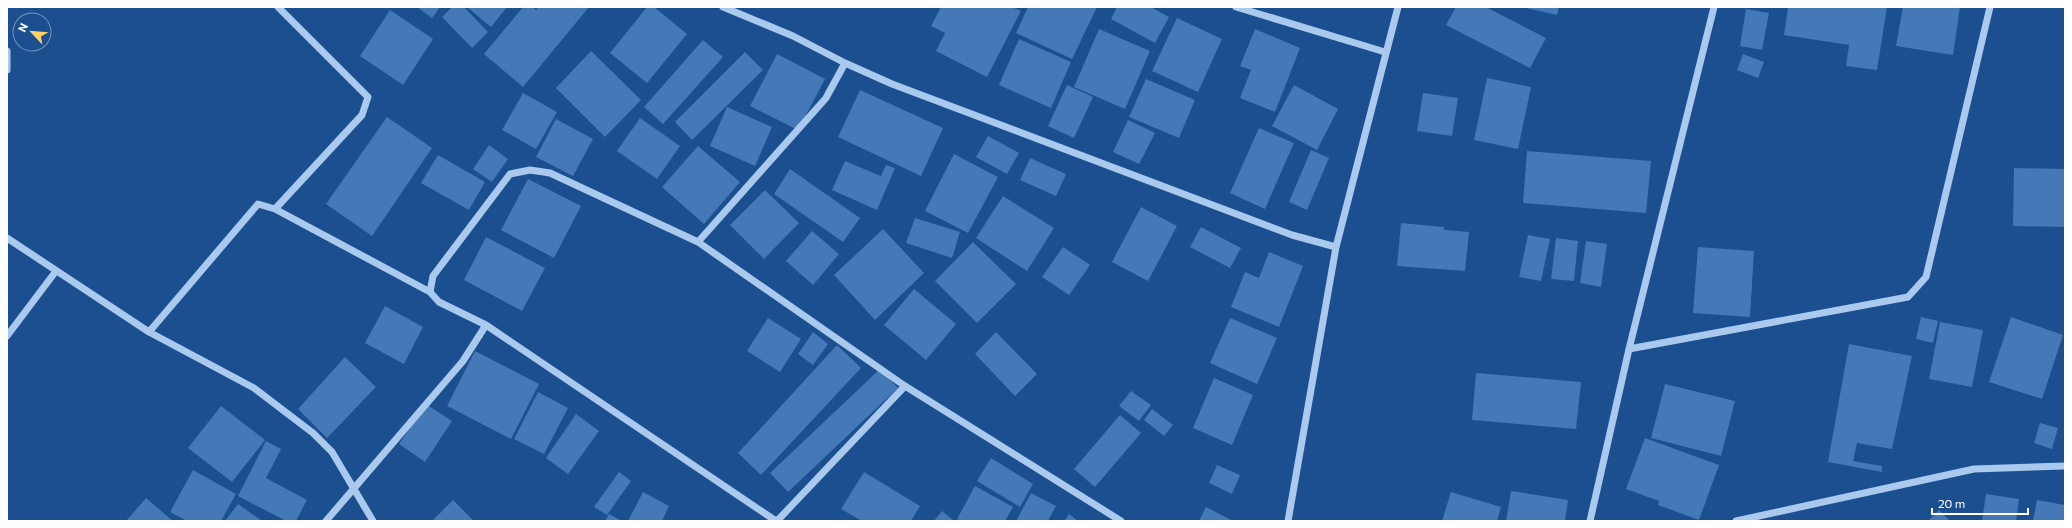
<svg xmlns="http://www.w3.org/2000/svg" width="2072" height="528" viewBox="0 0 2072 528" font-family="Commissioner,sans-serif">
  <rect width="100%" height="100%" fill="#1b4f8f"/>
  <path fill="#4478b7" d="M417,7H440L432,18Z
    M452,7H464L488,32L472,48L442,17Z
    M467,7H507L491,27Z
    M523,7H533L536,10L538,7H589L523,87L484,54Z
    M647,7H654L687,34L647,83L610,53Z
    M941,7H1012L1021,11L987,77L936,51L945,33L931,26Z
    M1028,7H1097L1072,59L1016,33Z
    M1117,7H1151L1169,17L1155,43L1111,19Z
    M1456,7H1486L1546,38L1530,68L1446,25Z
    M1522,7H1559L1557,15Z
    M1788,7H1887L1877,70L1846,66L1849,45L1784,35Z
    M1903,7H1960L1953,55L1896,46Z
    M1746,9L1769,13L1762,50L1740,46Z
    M390,10L433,39L403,85L360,56Z
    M1177,18L1222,39L1198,92L1152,71Z
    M1099,29L1150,51L1125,109L1074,87Z
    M1255,29L1300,48L1275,112L1240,98L1251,70L1240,66Z
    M1019,39L1071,62L1051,108L999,85Z
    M703,40L723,57L663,124L644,107Z
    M591,51L641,100L605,137L556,88Z
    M745,52L763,70L692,140L675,122Z
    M777,54L825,79L798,130L750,106Z
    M1743,54L1764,62L1758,78L1737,70Z
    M1487,78L1531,87L1518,149L1474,140Z
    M1146,79L1195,100L1179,138L1129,117Z
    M1067,85L1093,97L1074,138L1048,126Z
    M1294,85L1338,109L1317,150L1272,126Z
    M860,90L943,128L921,176L838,137Z
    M523,93L557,112L536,149L502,130Z
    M1423,93L1458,98L1452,136L1417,131Z
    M727,107L772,127L755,166L710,146Z
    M387,117L432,148L372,236L326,204Z
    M640,118L680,146L657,179L617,151Z
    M556,119L593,139L573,176L536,157Z
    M1128,120L1155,133L1139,164L1113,152Z
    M1259,128L1294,143L1265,209L1230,193Z
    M988,136L1019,153L1007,174L976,157Z
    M489,145L508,159L492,182L473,169Z
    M698,146L740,182L704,224L662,187Z
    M1311,150L1329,158L1307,210L1289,202Z
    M1527,151L1651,161L1646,213L1523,203Z
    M954,154L998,177L968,233L925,211Z
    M438,155L485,182L469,210L421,183Z
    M1030,158L1066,174L1056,196L1020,180Z
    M845,161L881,176L886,165L895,168L877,210L832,190Z
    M2014,168L2065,169V227L2013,226Z
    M790,169L860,218L843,242L774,194Z
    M528,179L581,206L554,258L501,230Z
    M765,190L799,223L764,259L730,225Z
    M1003,196L1054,228L1027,271L976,238Z
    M1141,207L1177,226L1148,281L1112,262Z
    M915,218L960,232L952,258L906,243Z
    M1401,223L1444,227V230L1469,232L1465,271L1397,266Z
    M1201,227L1241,248L1230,268L1190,247Z
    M883,229L924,273L875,320L834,275Z
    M812,231L839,254L813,285L786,261Z
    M1528,235L1550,239L1541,281L1519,277Z
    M486,237L545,268L522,311L464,280Z
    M1556,238L1578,241L1574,281L1551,279Z
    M1586,241L1607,244L1601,287L1580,283Z
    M973,242L1016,284L977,323L935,281Z
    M1063,247L1090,265L1069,295L1042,277Z
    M1698,247L1754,251L1750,317L1693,313Z
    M1269,252L1303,266L1279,327L1231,307L1245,272L1259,278Z
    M914,289L956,324L926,360L884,325Z
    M385,306L423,327L404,364L365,343Z
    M1921,317L1938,321L1933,343L1916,339Z
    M2011,317L2063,335L2042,399L1989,382Z
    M768,318L801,339L780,372L747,351Z
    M1230,318L1277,338L1257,384L1210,363Z
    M1940,322L1983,330L1972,387L1929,379Z
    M813,332L828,344L813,365L798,354Z
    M996,332L1037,374L1015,396L975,354Z
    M1849,344L1912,356L1892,449L1857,443L1853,461L1882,466V472L1828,462Z
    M837,345L861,368L761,475L738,453Z
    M475,351L539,384L511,439L447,406Z
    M345,357L376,387L327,438L298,409Z
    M880,369L898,388L788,492L770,473Z
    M1476,373L1581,382L1576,429L1472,420Z
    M1214,378L1253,395L1232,445L1193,428Z
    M1665,384L1735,401L1721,456L1651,438Z
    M1131,391L1151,405L1139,421L1119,406Z
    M538,392L568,408L544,454L514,439Z
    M426,404L452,421L425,462L399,444Z
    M221,406L265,440L232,482L188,448Z
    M1152,409L1173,425L1164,436L1144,420Z
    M576,414L599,431L568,474L546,458Z
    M1120,415L1141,433L1095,487L1074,469Z
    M2040,423L2058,428L2052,449L2034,443Z
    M1645,438L1719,465L1699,520L1658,505L1659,501L1626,489Z
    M266,441L281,449L266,478L307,500L296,521H286L238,496Z
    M991,458L1033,484L1020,507L977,481Z
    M1217,465L1240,475L1232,494L1209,483Z
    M193,470L236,494L221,521H187L170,512Z
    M619,472L631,481L607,515L594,507Z
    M864,472L920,506L911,521H862L841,509Z
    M975,486L1013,507L1005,521H961L957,519Z
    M1511,491L1568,500L1565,521H1506Z
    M643,492L669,506L662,521H628Z
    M1451,492L1501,507L1497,521H1442Z
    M1031,493L1056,506L1048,521H1016Z
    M1986,494L2019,499L2016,521H1982Z
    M146,498L173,521H126Z
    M453,500L474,521H432Z
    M2037,500L2065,505V521H2033Z
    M238,504L262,521H225Z
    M1206,507L1233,521H1199Z
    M1939,510L1950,521H1928Z
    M942,511L954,521H934Z
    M609,514L622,521H605Z
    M1069,514L1078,521H1064Z"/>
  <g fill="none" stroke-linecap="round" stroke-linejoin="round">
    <path stroke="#a9c9ee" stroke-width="7" d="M723,7L793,36L845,63
      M1236,7L1385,52
      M7,51V70
      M275,209L362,115L368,97L278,7
      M7,238L149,332L254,388L313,433L332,452L373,521
      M698,242L905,386L1121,521
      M486,325L776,521
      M149,332L258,204L275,209L430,292
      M7,336L56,271
      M1629,349L1908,297L1926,277L1990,7
      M326,521L463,361L486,325L439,302L430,292L433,276L510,174L530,170L550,173L698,242L826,98L845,63L892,84L1292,235L1336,247L1398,7
      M777,521L905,386
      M1288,521L1336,247
      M1590,521L1629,349L1714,7
      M1736,521L1974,469L2065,466"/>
  </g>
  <rect width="2072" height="528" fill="none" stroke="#ffffff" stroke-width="16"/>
  <g transform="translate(32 32) rotate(296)"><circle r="19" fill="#1b4f8f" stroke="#7695bc"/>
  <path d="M0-3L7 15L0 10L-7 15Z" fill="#ffd166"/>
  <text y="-6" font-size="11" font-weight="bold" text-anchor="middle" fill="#ffffff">N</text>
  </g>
  <path d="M1932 508v6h96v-6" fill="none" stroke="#ffffff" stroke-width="2"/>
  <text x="1938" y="508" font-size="12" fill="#ffffff" stroke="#1b4f8f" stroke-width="3" paint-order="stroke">20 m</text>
</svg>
